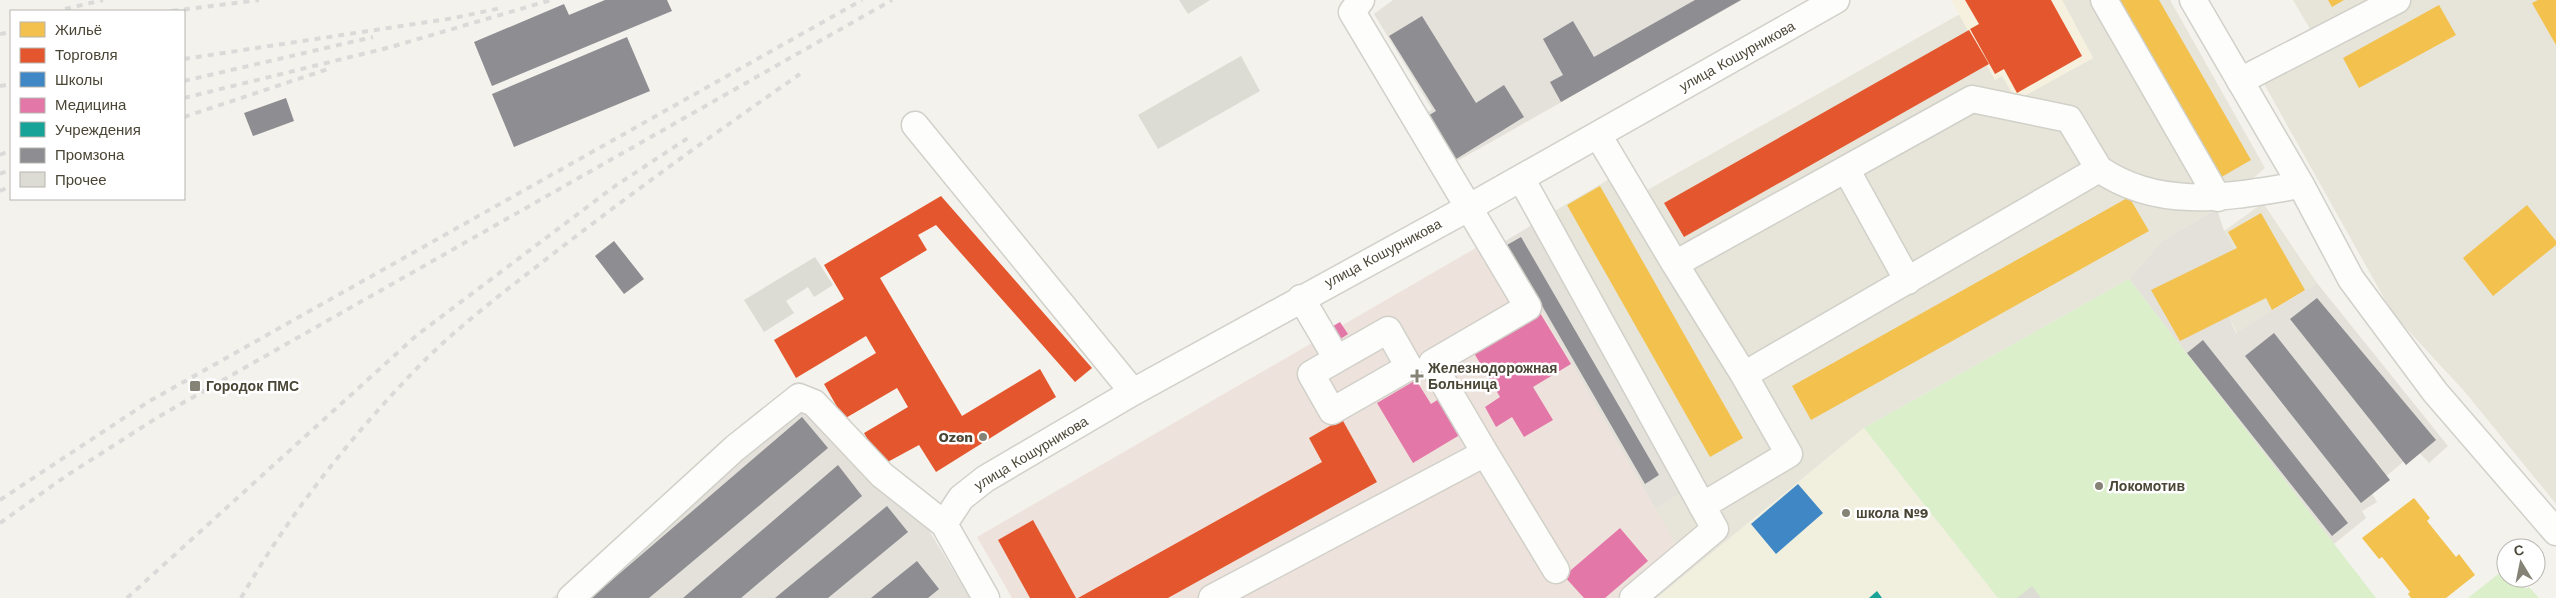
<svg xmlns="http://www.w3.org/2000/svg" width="2556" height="598" font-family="'Work Sans',sans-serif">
<rect width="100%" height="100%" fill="#f3f2ec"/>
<path fill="#e7e5d9" d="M 2062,0 L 2170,0 L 2265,168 L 2217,209 L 2162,241 L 2129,279 L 1864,428 L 1657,598 L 1617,598 L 1678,548 L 1655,509 L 1701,481 L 1553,212 L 1628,168 L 1642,193 L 1960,14 L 1995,80 L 2002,75 L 2016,100 L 2093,58 Z
M 2293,0 L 2556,0 L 2556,504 L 2465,392 L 2393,314 L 2258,73 L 2317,41 Z
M 2263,203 L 2317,283 L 2237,333 L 2228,315 L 2224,231 Z"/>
<path fill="#f6f1de" d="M 1951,0 L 2062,0 L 2093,58 L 2017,100 L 2002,76 L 1995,80 Z"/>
<path fill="#e3e1da" d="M 1393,0 L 1742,0 L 1452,164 L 1423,116 L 1432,109 L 1374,14 Z
M 2217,209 L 2224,231 L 2260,299 L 2228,315 L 2236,333 L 2317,283 L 2448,446 L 2429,463 L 2417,450 L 2370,490 L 2377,502 L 2362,511 L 2366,518 L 2334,544 L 2129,279 L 2162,241 Z
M 1553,212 L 1701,481 L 1655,509 L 1502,243 Z
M 803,407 L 922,519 L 970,598 L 552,598 Z"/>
<path fill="#f1efde" d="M 1864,428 L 1998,598 L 1657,598 Z"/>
<path fill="#eee3dc" d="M 1498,235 L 1678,548 L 1617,598 L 1012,598 L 977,537 Z"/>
<path fill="#daefca" d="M 2129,279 L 2376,598 L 1998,598 L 1864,428 Z
M 2506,568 L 2506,578 L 2516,578 L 2526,589 L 2529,587 L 2539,598 L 2468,598 Z"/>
<path fill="#f2c14e" d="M 2115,0 L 2159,0 L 2251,160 L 2218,179 Z
M 2328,0 L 2344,0 L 2332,7 Z
M 2538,0 L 2556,0 L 2556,45 L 2532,3 Z
M 2439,5 L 2456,35 L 2359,88 L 2343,58 Z
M 1600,186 L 1743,438 L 1710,457 L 1567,205 Z
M 2129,197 L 2149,231 L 1811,420 L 1792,386 Z
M 2527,205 L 2556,241 L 2556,245 L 2493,296 L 2463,258 Z
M 2261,213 L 2305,290 L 2272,310 L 2266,298 L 2180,341 L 2151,290 L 2237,248 L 2228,232 Z
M 2414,498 L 2430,518 L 2427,521 L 2456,557 L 2459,554 L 2475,575 L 2446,598 L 2411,598 L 2408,594 L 2410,592 L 2382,557 L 2379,559 L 2362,538 Z"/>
<path fill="#e4572e" d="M 1965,0 L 2051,0 L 2082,56 L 2017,93 L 2004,69 L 1995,74 L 1970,29 L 1979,24 Z
M 1969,30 L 1989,64 L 1684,237 L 1664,203 Z
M 941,196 L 1092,368 L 1075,382 L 936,225 L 918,235 L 927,250 L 880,278 L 962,416 L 1040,369 L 1056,397 L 936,472 L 919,445 L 882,465 L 864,433 L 908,407 L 897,388 L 844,419 L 824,384 L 876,353 L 866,336 L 796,378 L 774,340 L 844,299 L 824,265 Z
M 1342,419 L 1377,482 L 1168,598 L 1078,598 L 1322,462 L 1309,438 Z
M 1033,520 L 1076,598 L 1030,598 L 998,540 Z"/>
<path fill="#3f88c5" d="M 1798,484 L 1823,513 L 1776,554 L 1751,524 Z"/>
<path fill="#e377a8" d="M 1537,308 L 1571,364 L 1533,387 L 1553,420 L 1524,437 L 1512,417 L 1496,427 L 1485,407 L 1500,397 L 1471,348 Z
M 1340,322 L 1348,334 L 1336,342 L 1328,329 Z
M 1416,380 L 1431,404 L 1442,397 L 1463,433 L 1413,463 L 1377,403 Z
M 1620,528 L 1648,561 L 1605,598 L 1584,598 L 1564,576 Z"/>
<path fill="#17a398" d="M 1877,591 L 1882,598 L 1869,598 Z"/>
<path fill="#8d8d92" d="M 605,0 L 667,0 L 672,11 L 492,86 L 474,42 L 564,4 L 569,15 Z
M 1695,0 L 1741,0 L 1561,102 L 1550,82 L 1563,75 L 1543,39 L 1573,21 L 1594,57 Z
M 1422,16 L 1476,103 L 1504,85 L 1524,117 L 1453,161 L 1426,117 L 1436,111 L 1389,36 Z
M 627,37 L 650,91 L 514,147 L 492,94 Z
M 286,98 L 294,121 L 253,136 L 244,113 Z
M 1521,237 L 1659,475 L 1645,484 L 1507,245 Z
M 614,241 L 644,279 L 624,294 L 595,256 Z
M 2317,298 L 2436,440 L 2406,465 L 2290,319 Z
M 2274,333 L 2390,480 L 2361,503 L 2245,356 Z
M 2203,340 L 2348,523 L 2332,536 L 2187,353 Z
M 802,417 L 828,448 L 649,598 L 591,598 Z
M 838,465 L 862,496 L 741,598 L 683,598 Z
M 887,506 L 908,532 L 828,598 L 775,598 Z
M 917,561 L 939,589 L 928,598 L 871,598 Z"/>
<path fill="#dcdbd4" d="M 1179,0 L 1210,0 L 1188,14 Z
M 1241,56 L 1260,91 L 1158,149 L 1138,115 Z
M 815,257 L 833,285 L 814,297 L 808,287 L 786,301 L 794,313 L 764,332 L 744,300 Z
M 2032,586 L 2041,598 L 2017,598 Z"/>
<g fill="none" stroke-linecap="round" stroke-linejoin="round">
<g stroke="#d1d0c9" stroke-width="29">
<path id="minor" d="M 2104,0 L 2218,198
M 2193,0 L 2301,185 L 2351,279 L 2435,392 L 2556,532
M 2240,81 L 2397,0
M 915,125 L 1133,392
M 1598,135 L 1675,264 L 1846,169 L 1908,281
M 1846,169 L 1972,99 L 2069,119 L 2099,169
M 1521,178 L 1715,529 L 1633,598
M 1675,264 L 1744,375
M 1301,298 L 1337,359 L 1311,374 L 1332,411 L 1409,367 L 1388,330 L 1337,359
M 1485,453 L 1556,570
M 1702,506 L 1789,454 L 1744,375 L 2099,169 C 2162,212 2232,196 2301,185
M 944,524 L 961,498 L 985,479 L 1133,392 L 1468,208 L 1836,0
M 571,598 L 735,448 L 799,397 L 814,403 L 882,475 L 944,524 L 986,598
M 1212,598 L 1485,453 L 1432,363 L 1528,307 L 1352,12 L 1361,0"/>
</g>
<use href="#minor" stroke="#fdfdfc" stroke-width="26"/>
<path stroke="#dadad9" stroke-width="4" stroke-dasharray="6 6" stroke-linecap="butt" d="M 65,9 L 103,0
M 172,11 L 259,0
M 0,34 L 11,32
M 184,59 L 454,18 L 501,8
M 184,81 L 373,37
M 0,86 L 11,84
M 184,98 L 391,47 L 551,0
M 184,117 L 331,68
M 0,155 L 11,150
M 0,174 L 11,169
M 0,191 L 11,186
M 0,500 L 148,402 L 862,0
M 0,523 L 66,476 L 158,417 L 892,0
M 127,598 L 417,335 L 615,186 L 691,136
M 241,598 C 291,511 355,431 426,359 C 467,319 513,285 558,250 C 637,189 718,131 800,74"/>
</g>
<g fill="#858276" stroke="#fff" stroke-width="2">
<path d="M1414.5 368.5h5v5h5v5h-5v5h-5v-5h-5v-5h5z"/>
<rect x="189" y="380" width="12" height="12" rx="2.5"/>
<circle cx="983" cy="437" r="5"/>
<circle cx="2099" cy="486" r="5"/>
<circle cx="1846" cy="513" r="5"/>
</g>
<g text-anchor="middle" stroke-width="5" stroke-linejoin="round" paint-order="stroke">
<g font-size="14" fill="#4a4636" stroke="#fff">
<text transform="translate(1737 56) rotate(-29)" y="5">улица Кошурникова</text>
<text transform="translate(1383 253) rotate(-28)" y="5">улица Кошурникова</text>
<text transform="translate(1031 453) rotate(-31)" y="5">улица Кошурникова</text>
</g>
<g font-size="14" font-weight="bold" fill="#4a4636" stroke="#fff" text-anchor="start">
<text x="1428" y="373">Железнодорожная<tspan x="1428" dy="16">Больница</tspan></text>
<text x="206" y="391">Городок ПМС</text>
<text x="973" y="442" text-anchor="end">Ozon</text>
<text x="2109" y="491">Локомотив</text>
<text x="1856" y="518">школа №9</text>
</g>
</g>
<rect x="10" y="10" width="175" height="190" fill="#ffffff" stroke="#b7b5af"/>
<rect x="20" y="22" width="25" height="15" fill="#f2c14e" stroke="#b7b5af"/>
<text x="55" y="35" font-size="15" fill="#4a4636">Жильё</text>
<rect x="20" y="48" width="25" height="15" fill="#e4572e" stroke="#b7b5af"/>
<text x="55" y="60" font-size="15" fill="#4a4636">Торговля</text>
<rect x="20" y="72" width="25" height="15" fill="#3f88c5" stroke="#b7b5af"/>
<text x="55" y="85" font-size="15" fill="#4a4636">Школы</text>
<rect x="20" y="98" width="25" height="15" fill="#e377a8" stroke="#b7b5af"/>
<text x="55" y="110" font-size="15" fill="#4a4636">Медицина</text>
<rect x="20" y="122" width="25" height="15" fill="#17a398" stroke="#b7b5af"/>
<text x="55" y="135" font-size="15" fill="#4a4636">Учреждения</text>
<rect x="20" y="148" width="25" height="15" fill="#8d8d92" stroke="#b7b5af"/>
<text x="55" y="160" font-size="15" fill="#4a4636">Промзона</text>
<rect x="20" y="172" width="25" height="15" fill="#dcdbd4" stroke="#b7b5af"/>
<text x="55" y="185" font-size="15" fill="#4a4636">Прочее</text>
<g transform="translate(2521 563) rotate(350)"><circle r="24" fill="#ffffff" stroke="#b7b5af"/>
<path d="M0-4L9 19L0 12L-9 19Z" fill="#858276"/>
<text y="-8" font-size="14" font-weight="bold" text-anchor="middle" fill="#4a4636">С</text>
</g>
</svg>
